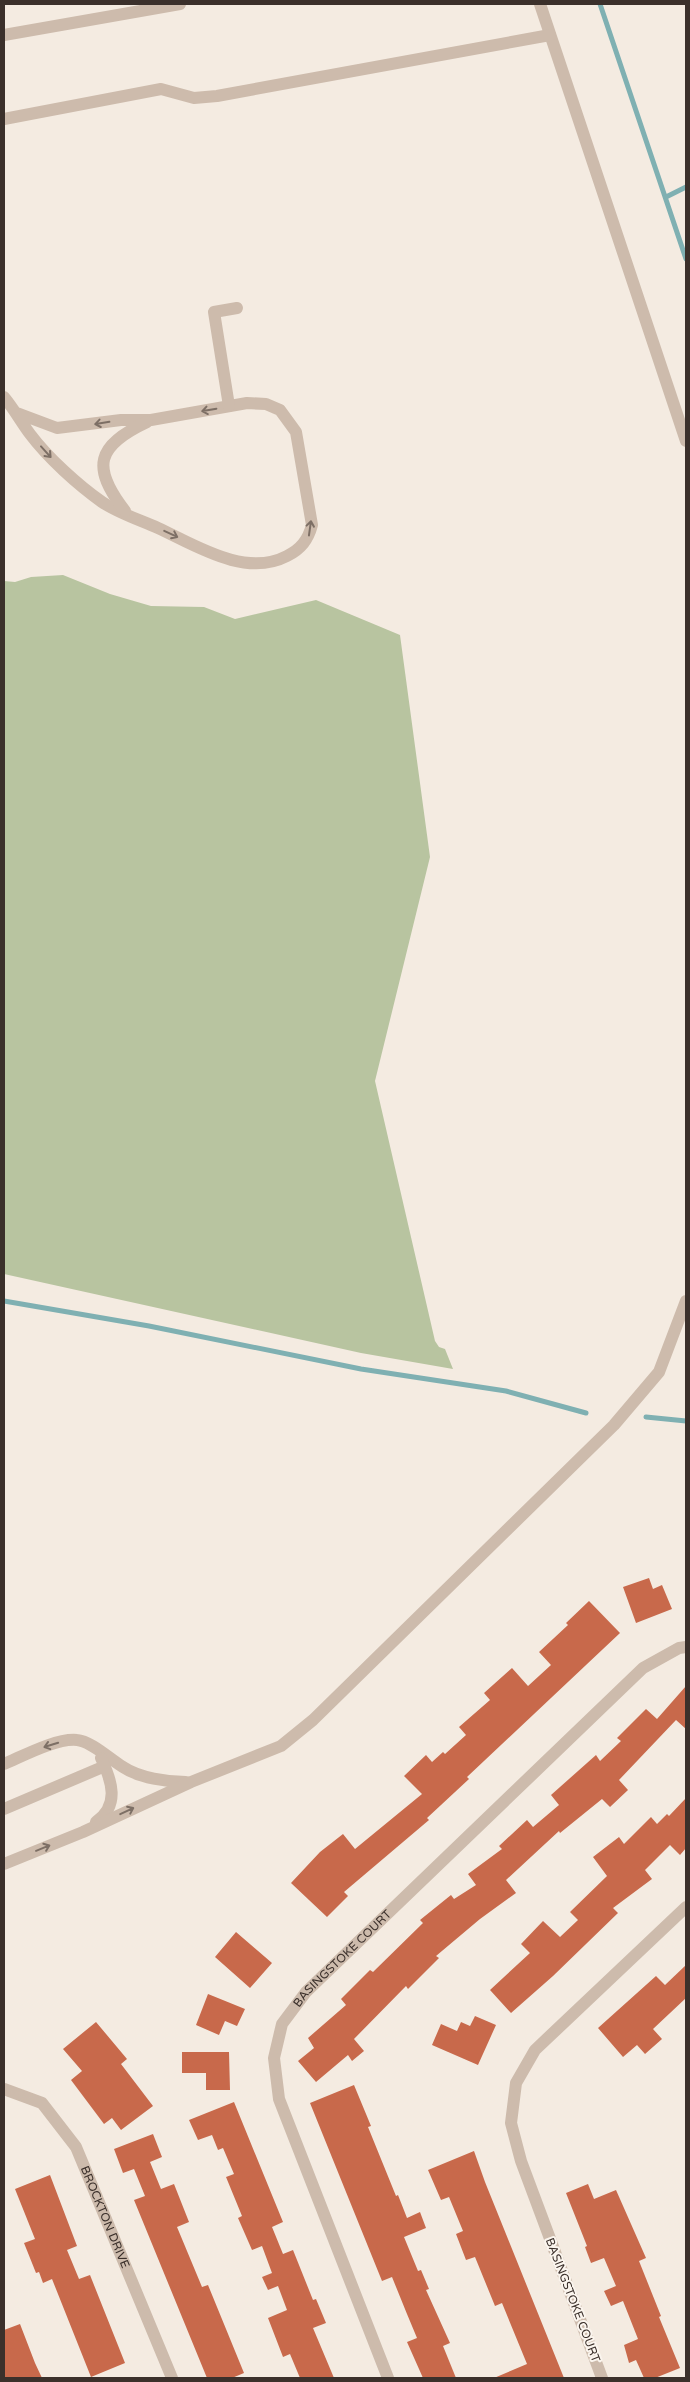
<svg xmlns="http://www.w3.org/2000/svg" width="690" height="2382" font-family="'Varela Round',sans-serif">
<rect width="100%" height="100%" fill="#f4ebe1"/>
<path fill="#b8c4a0" d="M 63,575 L 110,594 L 151,606 L 204,607 L 235,619 L 316,600 L 400,635 L 430,857 L 375,1081 L 435,1341 L 439,1347 L 445,1349 L 453,1369 L 361,1353 L 4,1274 L 4,581 L 15,582 L 31,577 Z"/>
<g fill="none" stroke-linecap="round" stroke-linejoin="round">
<path stroke="#7fb0b2" stroke-width="5" d="M 600,4 L 686,259
M 666,197 L 686,187
M 4,1301 L 149,1326 L 361,1369 L 506,1391 L 586,1413
M 646,1417 L 686,1421"/>
</g>
<path fill="#c8694b" d="M 649,1578 L 653,1589 L 662,1585 L 672,1609 L 636,1623 L 623,1587 Z
M 589,1601 L 620,1633 L 467,1777 L 469,1779 L 427,1818 L 429,1820 L 344,1892 L 348,1896 L 327,1917 L 291,1883 L 320,1852 L 343,1834 L 355,1849 L 422,1794 L 404,1776 L 426,1755 L 432,1762 L 443,1752 L 445,1754 L 466,1735 L 459,1727 L 490,1700 L 484,1693 L 512,1668 L 528,1686 L 551,1665 L 539,1652 L 568,1625 L 566,1623 Z
M 686,1686 L 686,1729 L 676,1720 L 619,1780 L 628,1790 L 610,1807 L 602,1799 L 560,1833 L 559,1831 L 506,1880 L 516,1893 L 480,1919 L 436,1956 L 439,1958 L 408,1989 L 406,1986 L 354,2039 L 364,2051 L 352,2061 L 348,2055 L 316,2082 L 298,2061 L 314,2048 L 308,2038 L 346,2005 L 341,1999 L 370,1970 L 373,1972 L 423,1923 L 420,1920 L 451,1895 L 454,1899 L 476,1885 L 468,1874 L 502,1849 L 499,1846 L 527,1820 L 533,1827 L 559,1805 L 551,1795 L 596,1755 L 600,1761 L 621,1741 L 617,1738 L 646,1709 L 657,1719 Z
M 686,1798 L 686,1848 L 680,1855 L 670,1845 L 645,1870 L 652,1879 L 613,1908 L 618,1913 L 553,1976 L 511,2013 L 490,1990 L 530,1953 L 521,1944 L 543,1921 L 560,1937 L 578,1920 L 570,1912 L 607,1876 L 593,1857 L 619,1837 L 624,1844 L 651,1817 L 657,1824 L 667,1814 L 669,1816 Z
M 236,1932 L 272,1963 L 250,1988 L 215,1957 Z
M 686,1965 L 686,1998 L 653,2029 L 662,2039 L 645,2054 L 637,2045 L 623,2057 L 598,2028 L 656,1976 L 665,1985 Z
M 208,1994 L 245,2009 L 237,2026 L 225,2021 L 219,2035 L 196,2025 Z
M 475,2016 L 496,2025 L 478,2065 L 432,2045 L 441,2024 L 457,2031 L 461,2022 L 470,2026 Z
M 96,2022 L 127,2059 L 121,2064 L 153,2106 L 121,2130 L 112,2118 L 104,2124 L 71,2080 L 82,2071 L 63,2049 Z
M 182,2052 L 229,2052 L 230,2090 L 206,2090 L 206,2073 L 182,2073 Z
M 354,2085 L 371,2126 L 368,2127 L 396,2196 L 398,2195 L 407,2218 L 420,2212 L 426,2228 L 404,2237 L 418,2271 L 421,2270 L 429,2289 L 426,2290 L 450,2343 L 443,2346 L 456,2378 L 423,2378 L 407,2342 L 417,2338 L 407,2314 L 392,2277 L 382,2281 L 310,2103 Z
M 234,2102 L 283,2222 L 272,2227 L 283,2254 L 293,2250 L 313,2300 L 316,2299 L 326,2323 L 313,2328 L 334,2378 L 300,2378 L 290,2354 L 283,2357 L 268,2318 L 287,2310 L 278,2286 L 268,2290 L 262,2277 L 272,2273 L 262,2246 L 252,2250 L 238,2218 L 242,2216 L 226,2177 L 234,2174 L 223,2148 L 218,2150 L 212,2135 L 198,2140 L 189,2120 Z
M 153,2134 L 162,2157 L 150,2162 L 161,2189 L 174,2184 L 189,2222 L 177,2227 L 202,2287 L 208,2285 L 244,2373 L 232,2378 L 207,2378 L 134,2200 L 145,2196 L 134,2169 L 123,2173 L 114,2149 Z
M 474,2151 L 485,2182 L 564,2378 L 494,2378 L 527,2364 L 502,2303 L 495,2306 L 475,2257 L 466,2260 L 456,2234 L 463,2231 L 449,2197 L 441,2200 L 428,2170 Z
M 50,2175 L 77,2246 L 67,2250 L 79,2279 L 90,2275 L 125,2363 L 91,2377 L 52,2279 L 43,2283 L 39,2272 L 36,2273 L 24,2243 L 35,2239 L 15,2189 Z
M 588,2184 L 594,2199 L 616,2190 L 646,2258 L 639,2261 L 661,2316 L 659,2317 L 680,2368 L 655,2378 L 644,2378 L 636,2360 L 629,2363 L 624,2345 L 638,2339 L 623,2301 L 611,2306 L 604,2291 L 616,2286 L 604,2258 L 591,2263 L 585,2247 L 587,2246 L 566,2193 Z
M 20,2324 L 35,2363 L 42,2378 L 4,2378 L 4,2330 Z"/>
<g fill="none" stroke-linecap="round" stroke-linejoin="round">
<g stroke="#cdbbac" stroke-width="12">
<path d="M 540,4 L 686,441"/>
<path d="M 4,35 L 180,4"/>
<path d="M 4,119 L 161,89 L 194,98 L 217,96 L 550,35"/>
<path d="M 4,397 C 14,409 21,422 30,434 C 48,458 78,485 102,502 C 118,513 140,520 158,528 C 195,545 245,578 287,556 C 301,549 308,540 312,525 L 296,432 L 280,410 L 266,404 L 247,403 L 151,420 L 121,420 L 57,428 L 17,413"/>
<path d="M 229,406 L 214,312 L 237,308"/>
<path d="M 125,511 C 91,467 96,446 147,422"/>
<path d="M 4,1764 C 23,1756 56,1738 77,1740 C 91,1741 111,1760 123,1767 C 139,1778 168,1782 186,1782"/>
<path d="M 4,1809 L 105,1766"/>
<path d="M 96,1822 C 120,1805 112,1781 101,1758"/>
<path d="M 4,1864 L 83,1832 L 191,1782 L 281,1746 L 313,1720 L 614,1425 L 659,1372 L 686,1301"/>
<path id="s1" d="M 4,2089 L 42,2103 L 76,2147 L 172,2378"/>
<path id="s2" d="M 388,2378 L 279,2099 L 274,2058 L 282,2024 L 306,1992 L 643,1668 L 679,1648 L 686,1647"/>
<path d="M 602,2378 L 521,2161 L 511,2123 L 516,2083 L 535,2050 L 686,1907"/>
</g>
</g>
<defs><path id="oneway-shaft" d="M-6 0H5M1.5-3L5.5 0L1.5 3" fill="none" stroke-width="1.6" stroke-linecap="round" stroke-linejoin="round" transform="scale(1.25)"/></defs>
<g stroke="#7d6f65">
<use href="#oneway-shaft" transform="translate(209 410) rotate(170)"/>
<use href="#oneway-shaft" transform="translate(102 423) rotate(171)"/>
<use href="#oneway-shaft" transform="translate(46 452) rotate(48)"/>
<use href="#oneway-shaft" transform="translate(310 528) rotate(-82)"/>
<use href="#oneway-shaft" transform="translate(171 534) rotate(25)"/>
<use href="#oneway-shaft" transform="translate(51 1745) rotate(163)"/>
<use href="#oneway-shaft" transform="translate(127 1811) rotate(-25)"/>
<use href="#oneway-shaft" transform="translate(43 1848) rotate(-22)"/>
</g>
<g text-anchor="middle" stroke-width="4" stroke-linejoin="round" paint-order="stroke">
<g font-size="12" fill="#3b302b" stroke="#fbf5ee">
<text dy="4" stroke="none"><textPath href="#s2" startOffset="465">BASINGSTOKE COURT</textPath></text>
<text dy="4" stroke="none"><textPath href="#s1" startOffset="172">BROCKTON DRIVE</textPath></text>
<text transform="translate(573 2300) rotate(69)" y="4">BASINGSTOKE COURT</text>
</g>
</g>
<rect width="690" height="2382" fill="none" stroke="#3b302b" stroke-width="10"/>
</svg>
